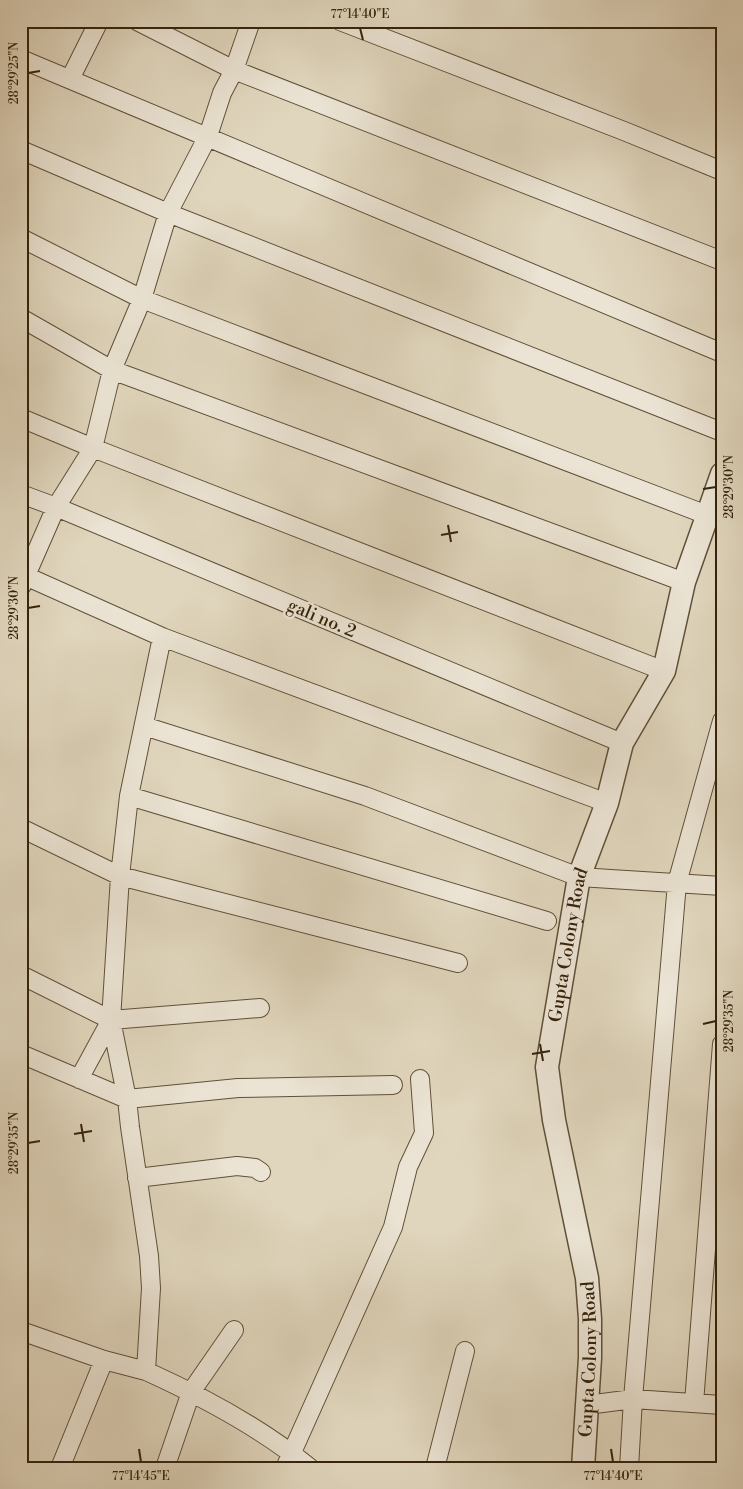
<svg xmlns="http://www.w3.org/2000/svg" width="743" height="1489" font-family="'Libre Bodoni',serif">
<rect width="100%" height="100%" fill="#e0d6bd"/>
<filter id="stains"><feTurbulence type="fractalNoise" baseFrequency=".004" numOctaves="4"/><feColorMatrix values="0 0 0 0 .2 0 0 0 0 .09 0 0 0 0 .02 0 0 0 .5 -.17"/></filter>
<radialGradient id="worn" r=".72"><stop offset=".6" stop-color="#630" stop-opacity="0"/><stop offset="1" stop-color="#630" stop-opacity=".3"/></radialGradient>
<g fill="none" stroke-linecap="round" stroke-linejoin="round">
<g stroke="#605038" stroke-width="20">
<path id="minor" d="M 137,21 L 234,70 L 722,261
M 340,21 L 624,131 L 722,171
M 21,59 L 722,353
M 70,79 L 99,21
M 21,150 L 168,213 L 722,432
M 21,238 L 142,299 L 168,213 L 208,136 L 222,93 L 234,70 L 251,21
M 21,318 L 112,370 L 684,582
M 21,418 L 93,448 L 664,671
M 21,494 L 56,507 L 622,743
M 21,574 L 162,637
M 21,587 L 56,507 L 93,448 L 112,370 L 142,299 L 707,515
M 144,726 L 365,796 L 579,877 L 722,886
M 129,796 L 547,921
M 21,828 L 120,876 L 458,963
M 21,975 L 111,1020
M 21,1054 L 127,1099 L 238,1088 L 393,1085
M 79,1079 L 111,1020 L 260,1008
M 137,1178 L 237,1166 L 255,1168 L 261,1172
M 21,1331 L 104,1360 L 146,1371
M 694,1403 L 722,1044
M 587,1405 L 633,1399 L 722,1405
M 60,1468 L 104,1360
M 165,1468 L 191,1392 L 234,1330
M 285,1468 L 393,1227 L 408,1167 L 424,1133 L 420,1079
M 310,1468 C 263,1429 201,1396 146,1371 L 151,1288 L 149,1256 L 130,1127 L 127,1099 L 111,1020 L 120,876 L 129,796 L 162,637 L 607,803
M 435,1468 L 465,1351
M 629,1468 L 633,1399 L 677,883 L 722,721"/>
</g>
<g stroke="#605038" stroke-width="25">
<g id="tertiary">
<path id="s1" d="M 583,1468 L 590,1358 L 590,1319 L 587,1278 L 554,1120 L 547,1067 L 579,877 L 607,803 L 622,743 L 664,671 L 684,582 L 722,474"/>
</g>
</g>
<use href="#minor" stroke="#ebe4d4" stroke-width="18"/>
<use href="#tertiary" stroke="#ebe4d4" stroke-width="22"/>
</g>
<path fill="none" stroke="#35230b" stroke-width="2" d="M 360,28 L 363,40M 28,73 L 40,71M 703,489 L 716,487M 448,525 L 451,542M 441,535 L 458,532M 28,608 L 40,606M 703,1024 L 716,1021M 540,1044 L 543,1061M 532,1054 L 550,1051M 81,1124 L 84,1142M 74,1134 L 92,1131M 28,1143 L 40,1141M 139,1449 L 141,1462M 611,1449 L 613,1462"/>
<g text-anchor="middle" stroke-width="5" stroke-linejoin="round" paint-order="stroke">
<g font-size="18" fill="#35230b" stroke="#ebe4d4">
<text transform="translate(322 618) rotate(23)" y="6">gali no. 2</text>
<text dy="6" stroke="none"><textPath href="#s1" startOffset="529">Gupta Colony Road</textPath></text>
<text dy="6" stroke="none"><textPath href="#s1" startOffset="109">Gupta Colony Road</textPath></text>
</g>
</g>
<rect width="743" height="1489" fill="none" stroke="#e0d6bd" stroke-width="55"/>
<rect x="28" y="28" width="688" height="1434" fill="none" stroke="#35230b" stroke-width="2"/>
<g font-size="12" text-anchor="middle" fill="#35230b">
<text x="360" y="18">77°14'40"E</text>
<text transform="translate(14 73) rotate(-90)" y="4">28°29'25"N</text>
<text transform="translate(729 487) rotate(-90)" y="4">28°29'30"N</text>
<text transform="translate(14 608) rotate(-90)" y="4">28°29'30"N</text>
<text transform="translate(729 1021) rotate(-90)" y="4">28°29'35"N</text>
<text transform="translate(14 1143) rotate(-90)" y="4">28°29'35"N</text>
<text x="141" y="1480">77°14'45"E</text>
<text x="613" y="1480">77°14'40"E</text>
</g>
<rect width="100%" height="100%" filter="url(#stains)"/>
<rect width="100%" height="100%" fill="url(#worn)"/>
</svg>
